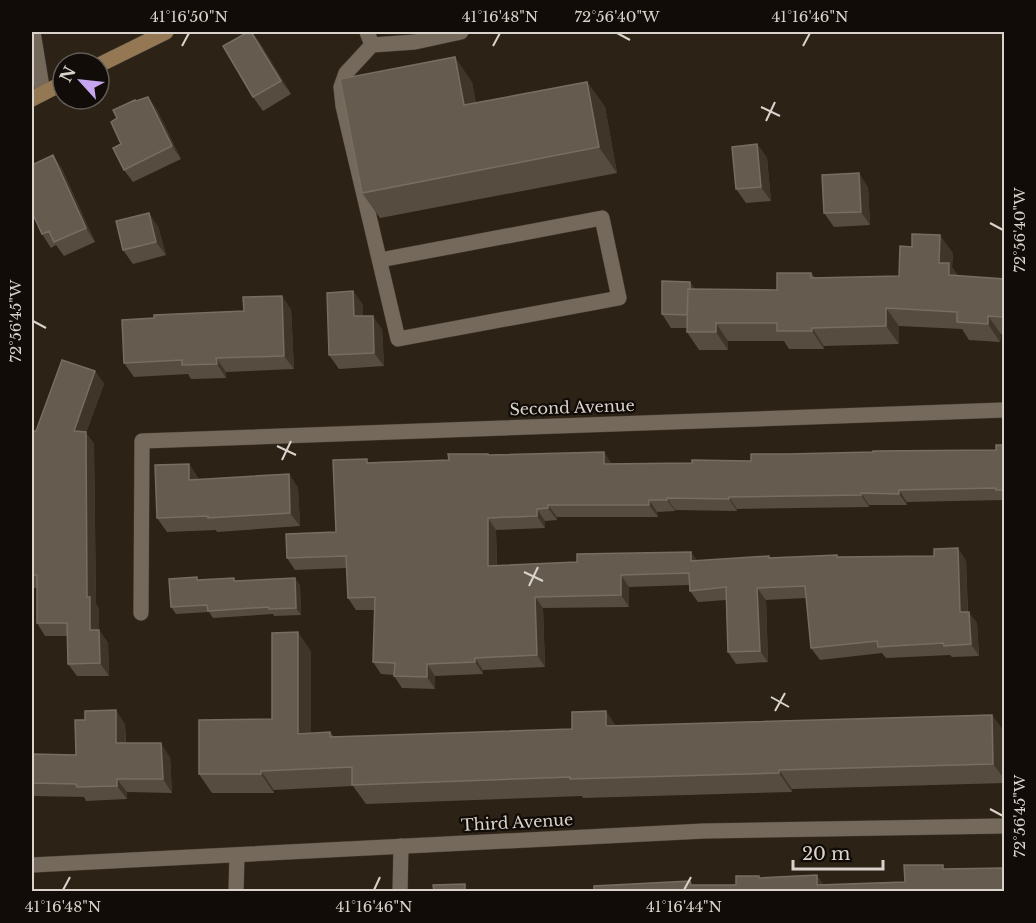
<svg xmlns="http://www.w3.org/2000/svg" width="1036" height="923" font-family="'Libre Baskerville',serif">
<rect width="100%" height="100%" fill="#2c2216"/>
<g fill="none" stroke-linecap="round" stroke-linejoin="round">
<g stroke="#443b33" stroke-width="16">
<path id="service" d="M 367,32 L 372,45 L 346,73 L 341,87 L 343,106 L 398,339 L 619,298 L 602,218 L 380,260
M 372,45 L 415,42 L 461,32
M 236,892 L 237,855
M 400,892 L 401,846"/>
</g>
<g stroke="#443b33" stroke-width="16">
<path id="minor" d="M 33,32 L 43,93
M 141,613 L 142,441 L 1004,410
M 32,865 L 704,831 L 1004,826"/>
</g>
<g stroke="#443b33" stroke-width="16">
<path id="secondary" d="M 99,65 L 166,32
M 32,99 L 63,83"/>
</g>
<use href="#service" stroke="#75695c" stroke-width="15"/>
<use href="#minor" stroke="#75695c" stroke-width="15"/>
<use href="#secondary" stroke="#947854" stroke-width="15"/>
</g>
<path fill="#574c40" d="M 252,32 L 260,43 L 291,94 L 263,111 L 253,97 Z
M 472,82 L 476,103 L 587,82 L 605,107 L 617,173 L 380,218 L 362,193 Z
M 148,97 L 157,110 L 181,159 L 133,182 L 124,170 L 121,144 L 117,118 L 136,101 Z
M 757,144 L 767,158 L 771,201 L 746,203 L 736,189 Z
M 53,155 L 62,169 L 95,242 L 64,256 L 56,245 L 51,248 L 42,234 Z
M 868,187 L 870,225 L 834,227 L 824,213 Z
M 158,226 L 166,255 L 133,264 L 123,250 Z
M 953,253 L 952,267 L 958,276 L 1005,279 L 1005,334 L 1001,334 L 1000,342 L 969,340 L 962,329 L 899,326 L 899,344 L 824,346 L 824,349 L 789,349 L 784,341 L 728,341 L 728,350 L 699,350 L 687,332 L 687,328 L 671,328 L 662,314 L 695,289 L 777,290 L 811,273 L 815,278 L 899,276 Z
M 353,291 L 363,305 L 363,316 L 382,329 L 384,366 L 339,369 L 329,355 Z
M 291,309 L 294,369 L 226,372 L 226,378 L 191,379 L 188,374 L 134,377 L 124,363 L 154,318 Z
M 95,371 L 104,384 L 86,433 L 94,444 L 96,604 L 99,609 L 99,630 L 108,643 L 109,676 L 77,676 L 68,664 L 68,636 L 45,636 L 37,623 L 37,588 L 32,588 L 32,536 L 33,536 L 36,431 Z
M 1005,445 L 1005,502 L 1003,500 L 907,502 L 907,505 L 869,505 L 869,507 L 737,509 L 737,511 L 675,510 L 675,511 L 657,512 L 658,517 L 557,517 L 557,520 L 545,521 L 545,528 L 496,530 L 497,566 L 577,562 L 691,552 L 697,561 L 771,558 L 838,557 L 966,560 L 968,612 L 977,623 L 979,656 L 952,657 L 950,655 L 886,658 L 882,653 L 820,660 L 811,648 L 806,598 L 766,600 L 768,662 L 736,664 L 728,652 L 726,600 L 698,602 L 690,591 L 689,585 L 629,587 L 629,607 L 543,608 L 545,667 L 483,670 L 483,674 L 435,676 L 435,689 L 402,688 L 394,676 L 394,675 L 381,674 L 373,662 L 375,610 L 356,610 L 348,598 L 346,568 L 295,570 L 287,558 L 336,532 L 369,462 L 449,460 L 488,454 L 489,455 L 612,464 L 692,463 L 751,461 L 789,454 L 996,450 Z
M 189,464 L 198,478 L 198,480 L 289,474 L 298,488 L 300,526 L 217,532 L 216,530 L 167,532 L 157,518 Z
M 199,580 L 236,581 L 300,585 L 301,615 L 274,616 L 273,614 L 213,618 L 209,612 L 176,614 L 171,607 Z
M 311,651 L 311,733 L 330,732 L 334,737 L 572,729 L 616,726 L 992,715 L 1005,733 L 1005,783 L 792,789 L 792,792 L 583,798 L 582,796 L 366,804 L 353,786 L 274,790 L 274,793 L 212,793 L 199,774 L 272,719 Z
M 125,724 L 126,743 L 170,757 L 172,793 L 127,792 L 127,799 L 86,801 L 84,797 L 32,796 L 32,754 L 76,755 Z"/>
<path fill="#403529" d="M 252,32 L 260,43 L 291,94 L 281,81 Z
M 455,57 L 472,82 L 481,130 L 464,105 Z
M 587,82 L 605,107 L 617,173 L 599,147 Z
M 148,97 L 157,110 L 181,159 L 172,146 Z
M 757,144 L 767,158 L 771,201 L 761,187 Z
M 53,155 L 62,169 L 95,242 L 86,228 Z
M 859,173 L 868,187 L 870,225 L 861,212 Z
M 149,213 L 158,226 L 166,255 L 156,242 Z
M 940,235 L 953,253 L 952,267 L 962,281 L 961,293 L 939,263 Z
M 690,282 L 700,295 L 690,315 Z
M 353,291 L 363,305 L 363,330 L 354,316 Z
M 282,296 L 291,309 L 294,369 L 284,356 Z
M 886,308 L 899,326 L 899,344 L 886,326 Z
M 373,316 L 382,329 L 384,366 L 374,353 Z
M 988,316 L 1001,334 L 1000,342 L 988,324 Z
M 716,323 L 728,341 L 728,350 L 716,332 Z
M 812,328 L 824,346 L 824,349 L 812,331 Z
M 216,358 L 226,372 L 226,378 L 217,364 Z
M 95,371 L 104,384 L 86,433 L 94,444 L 96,604 L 99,609 L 99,643 L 90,630 L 74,431 Z
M 604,452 L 612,464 L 604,464 Z
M 189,464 L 198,478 L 199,494 L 189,480 Z
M 289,474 L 298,488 L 300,526 L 290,513 Z
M 899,490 L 907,502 L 907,505 L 899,494 Z
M 861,493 L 869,505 L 869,507 L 861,495 Z
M 729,497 L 737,509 L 737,511 L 729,499 Z
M 667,498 L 675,510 L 675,511 L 667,500 Z
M 649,500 L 657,512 L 658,517 L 649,505 Z
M 548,505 L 557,517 L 557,520 L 548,508 Z
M 537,509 L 545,521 L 545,528 L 537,516 Z
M 488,518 L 496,530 L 497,578 L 488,566 Z
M 958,548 L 966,560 L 968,624 L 960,612 Z
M 691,552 L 699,563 L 691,561 Z
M 621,575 L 629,587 L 629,607 L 621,595 Z
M 295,578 L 300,585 L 301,615 L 296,608 Z
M 757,588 L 766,600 L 768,662 L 760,651 Z
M 535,597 L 543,608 L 545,667 L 537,655 Z
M 969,612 L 977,623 L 979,656 L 971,644 Z
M 99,630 L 108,643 L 109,676 L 100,663 Z
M 298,632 L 311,651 L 311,753 L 298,734 Z
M 475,658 L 483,670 L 483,674 L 475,662 Z
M 427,664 L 435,676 L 435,689 L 427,677 Z
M 116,710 L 125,724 L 126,757 L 116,743 Z
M 606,711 L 619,730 L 606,726 Z
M 992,715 L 1005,733 L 1005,780 L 993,764 Z
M 161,743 L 170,757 L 172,793 L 163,779 Z
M 779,770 L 792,789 L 792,792 L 779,773 Z
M 261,771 L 274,790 L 274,793 L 261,774 Z
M 117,779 L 127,792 L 127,799 L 117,786 Z
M 817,875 L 828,891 L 817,885 Z"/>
<path fill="#655b4f" stroke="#776e62" stroke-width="1.5" d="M 248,32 L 251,32 L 281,81 L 253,97 L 223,46 Z
M 455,57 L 464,105 L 587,82 L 599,147 L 362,193 L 340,79 Z
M 148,97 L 172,146 L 124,170 L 113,148 L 121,144 L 111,122 L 117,118 L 113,110 L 135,100 L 136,101 Z
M 757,144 L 761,187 L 736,189 L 732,147 Z
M 53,155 L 86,228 L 54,242 L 49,231 L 42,234 L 32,212 L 32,165 Z
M 859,173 L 861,212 L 824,213 L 822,175 Z
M 149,213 L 156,242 L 123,250 L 116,221 Z
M 912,234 L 940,235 L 939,263 L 949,263 L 949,275 L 1005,279 L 1005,317 L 988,316 L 988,324 L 957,322 L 957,312 L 886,308 L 886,326 L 812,328 L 812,331 L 777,331 L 777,323 L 716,323 L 716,332 L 687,332 L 688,289 L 777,290 L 777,273 L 811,273 L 811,278 L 899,276 L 900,246 L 912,247 Z
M 662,281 L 690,282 L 690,289 L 688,289 L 687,315 L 662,314 Z
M 353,291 L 354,316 L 373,316 L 374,353 L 329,355 L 327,293 Z
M 282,296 L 284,356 L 216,358 L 217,364 L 182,365 L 182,360 L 124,363 L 122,320 L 154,318 L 154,315 L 244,311 L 243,297 Z
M 62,360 L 95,371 L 74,431 L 86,432 L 87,597 L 90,597 L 90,630 L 99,630 L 100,663 L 68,664 L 67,623 L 37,623 L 37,575 L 32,575 L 32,536 L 33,536 L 32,431 L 36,431 Z
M 996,445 L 1005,445 L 1005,490 L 996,490 L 996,488 L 899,490 L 899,494 L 861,493 L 861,495 L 729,497 L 729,499 L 667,498 L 667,500 L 649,500 L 649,505 L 548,505 L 548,508 L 537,509 L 537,516 L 488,518 L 488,566 L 577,562 L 577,554 L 691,552 L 691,561 L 769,556 L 769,558 L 837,555 L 837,557 L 934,556 L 934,549 L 958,548 L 960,612 L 969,612 L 971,644 L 944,646 L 943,643 L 878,647 L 877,641 L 811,648 L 805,586 L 757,588 L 760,651 L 728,652 L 726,587 L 690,591 L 689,573 L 621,575 L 621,595 L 535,597 L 537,655 L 475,658 L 475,662 L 427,664 L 427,677 L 394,676 L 395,663 L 373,662 L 375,597 L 348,598 L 346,556 L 287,558 L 286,534 L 336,532 L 333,460 L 367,459 L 367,463 L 449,460 L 448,454 L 488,454 L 488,455 L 604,452 L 604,464 L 692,463 L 692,460 L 751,461 L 751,454 L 789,454 L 873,452 L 873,451 L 996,450 Z
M 189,464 L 189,480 L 289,474 L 290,513 L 208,518 L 208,516 L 157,518 L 155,465 Z
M 197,577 L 197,580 L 234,578 L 234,581 L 295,578 L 296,608 L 269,609 L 269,607 L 208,611 L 207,605 L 171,607 L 169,579 Z
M 298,632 L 298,734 L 330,732 L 330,737 L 572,729 L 572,712 L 606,711 L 606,726 L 992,715 L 993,764 L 779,770 L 779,773 L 570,779 L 570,777 L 352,785 L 352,767 L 261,771 L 261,774 L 199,774 L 199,720 L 272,719 L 272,633 Z
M 116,710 L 116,743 L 161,743 L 163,779 L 117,779 L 117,786 L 77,787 L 76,784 L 32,783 L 32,754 L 76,755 L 75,720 L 85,720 L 85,711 Z
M 904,865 L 943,865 L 943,869 L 1005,868 L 1005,891 L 594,891 L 594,886 L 690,881 L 691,885 L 736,885 L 736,876 L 759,876 L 759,878 L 817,875 L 817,885 L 905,882 Z
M 465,884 L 465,891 L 519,890 L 519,891 L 434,891 L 433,885 Z"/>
<path fill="none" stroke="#dad3cc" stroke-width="2" d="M 617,33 L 630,40M 182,46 L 189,33M 493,46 L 500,33M 803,46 L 810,33M 761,107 L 780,116M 766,121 L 775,102M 990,223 L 1003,230M 33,321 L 46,328M 277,446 L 296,455M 282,460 L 291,441M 524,572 L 543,581M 529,586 L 538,567M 771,697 L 789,707M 775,711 L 785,693M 990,809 L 1003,816M 63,890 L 70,877M 374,890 L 380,877M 684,890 L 691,877"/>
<g text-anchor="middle" stroke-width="4.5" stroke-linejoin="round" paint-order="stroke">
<g font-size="16" fill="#dad3cc" stroke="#110c07">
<text transform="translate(572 407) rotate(-2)" y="6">Second Avenue</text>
<text transform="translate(517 822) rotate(-3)" y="6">Third Avenue</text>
</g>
</g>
<rect width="1036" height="923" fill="none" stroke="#110c07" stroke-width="66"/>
<g transform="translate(81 81) rotate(297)"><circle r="28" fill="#110c07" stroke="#615c56" stroke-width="1.5"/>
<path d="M0-4.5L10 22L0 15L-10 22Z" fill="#c6a6f0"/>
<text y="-9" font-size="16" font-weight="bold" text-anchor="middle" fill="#dad3cc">N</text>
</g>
<path d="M793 860v9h90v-9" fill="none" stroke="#dad3cc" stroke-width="3"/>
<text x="802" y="860" font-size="18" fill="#dad3cc" stroke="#110c07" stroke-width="4.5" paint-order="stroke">20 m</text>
<rect x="33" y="33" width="970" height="857" fill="none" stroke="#dad3cc" stroke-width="2"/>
<g font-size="15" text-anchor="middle" fill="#dad3cc">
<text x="189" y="22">41°16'50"N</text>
<text x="500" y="22">41°16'48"N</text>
<text x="617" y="22">72°56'40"W</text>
<text x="810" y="22">41°16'46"N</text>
<text transform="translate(1020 230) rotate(-90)" y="5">72°56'40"W</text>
<text transform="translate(16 321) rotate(-90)" y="5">72°56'45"W</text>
<text transform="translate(1020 816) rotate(-90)" y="5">72°56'45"W</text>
<text x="63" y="912">41°16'48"N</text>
<text x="374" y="912">41°16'46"N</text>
<text x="684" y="912">41°16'44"N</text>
</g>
</svg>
